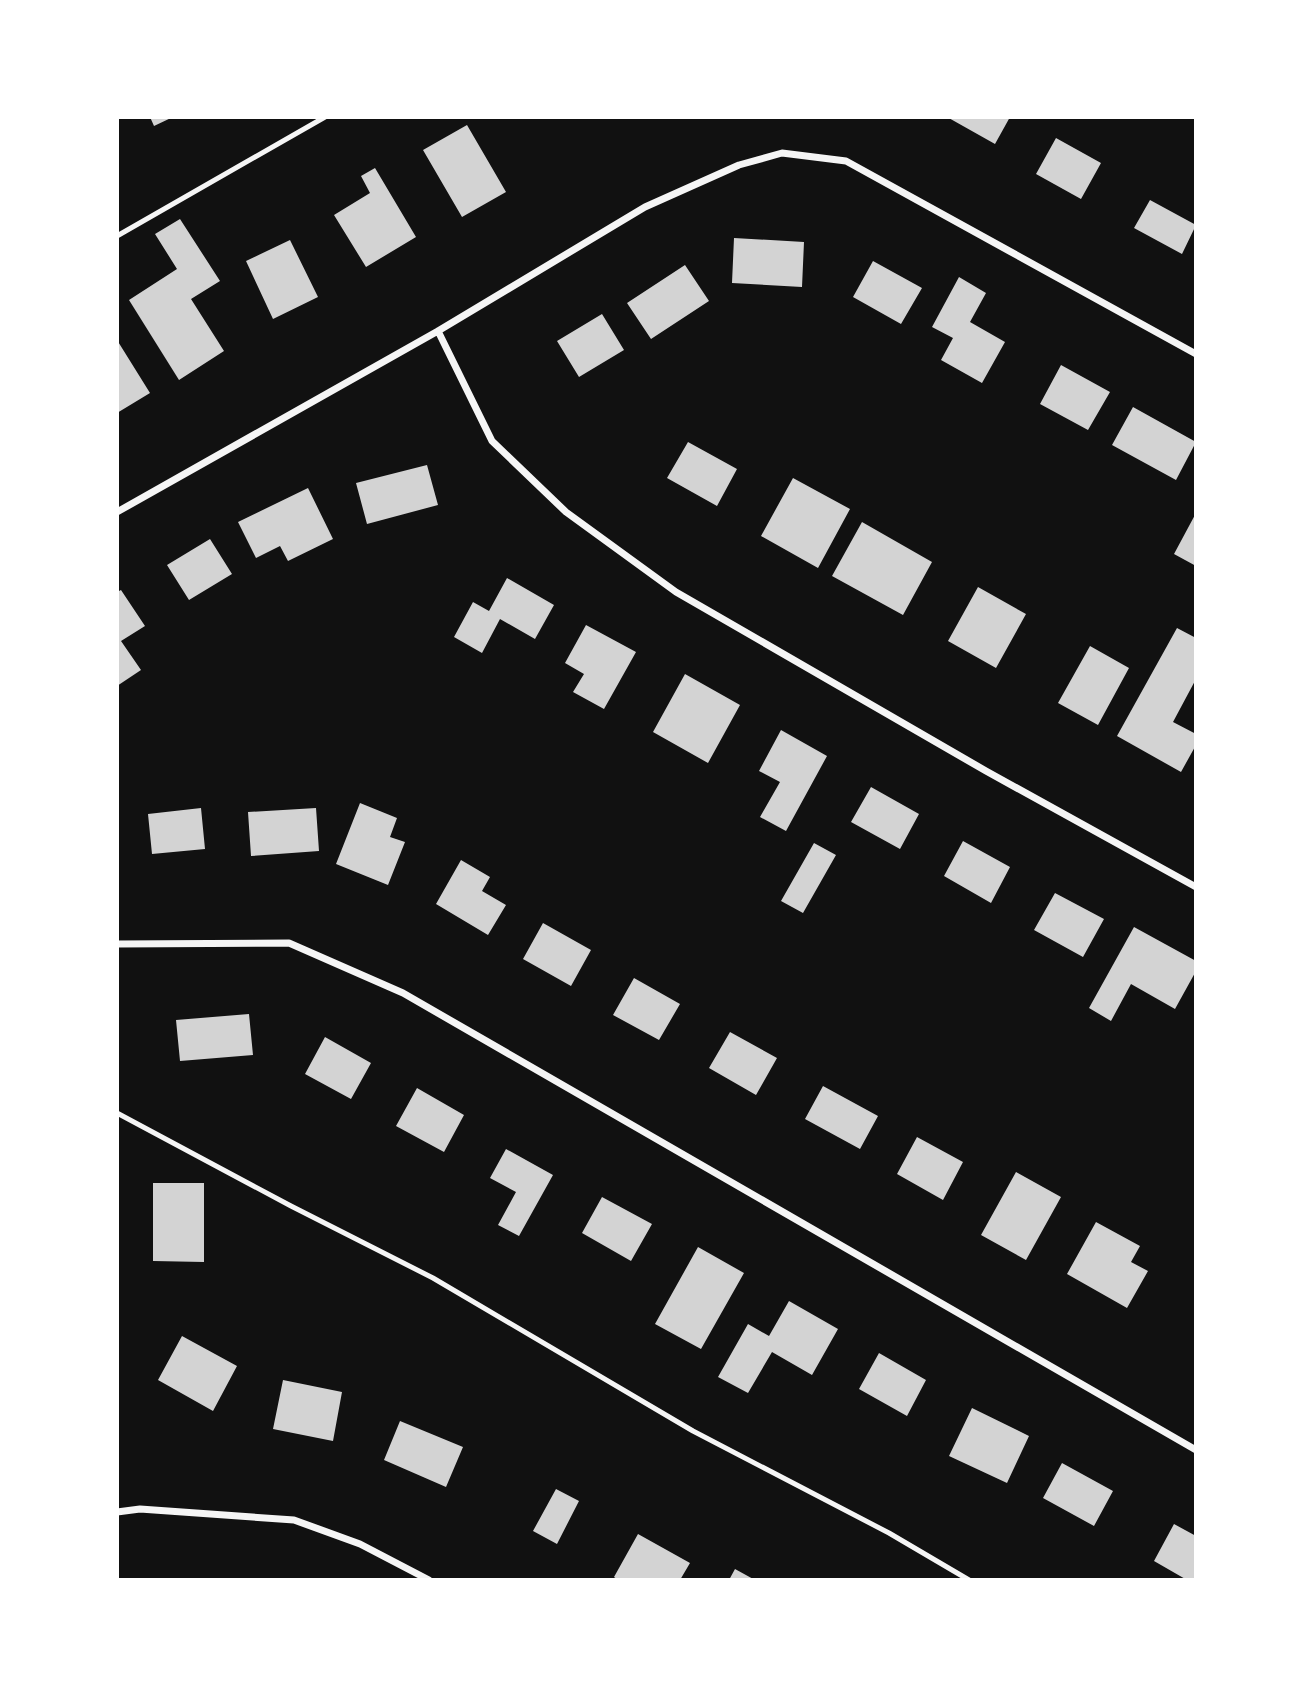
<svg xmlns="http://www.w3.org/2000/svg" width="1313" height="1697" font-family="'Archivo Narrow',sans-serif">
<rect width="100%" height="100%" fill="#111"/>
<path fill="#d3d3d3" d="M 150,117 L 173,117 L 154,126 Z
M 947,117 L 1010,117 L 995,144 Z
M 467,125 L 506,192 L 462,217 L 423,150 Z
M 1056,138 L 1101,163 L 1081,199 L 1036,174 Z
M 375,168 L 416,237 L 366,267 L 334,215 L 370,193 L 361,176 Z
M 1150,200 L 1196,225 L 1182,254 L 1134,228 Z
M 180,219 L 220,281 L 191,299 L 224,351 L 179,380 L 129,300 L 177,269 L 155,234 Z
M 734,238 L 804,242 L 802,287 L 732,283 Z
M 290,240 L 318,297 L 273,319 L 246,261 Z
M 873,261 L 922,288 L 901,324 L 853,297 Z
M 685,265 L 709,301 L 651,339 L 627,303 Z
M 959,277 L 986,293 L 970,322 L 1005,342 L 982,383 L 941,360 L 953,338 L 932,327 Z
M 602,314 L 624,350 L 579,377 L 557,341 Z
M 117,340 L 150,393 L 117,413 Z
M 1061,365 L 1110,392 L 1088,430 L 1040,404 Z
M 1133,407 L 1196,442 L 1176,480 L 1112,445 Z
M 688,442 L 737,469 L 717,506 L 667,478 Z
M 427,465 L 438,505 L 367,524 L 356,483 Z
M 793,478 L 850,509 L 818,568 L 761,536 Z
M 308,488 L 333,539 L 288,561 L 280,546 L 256,558 L 238,522 Z
M 1196,513 L 1196,566 L 1174,554 Z
M 862,522 L 932,562 L 903,615 L 832,576 Z
M 210,539 L 232,574 L 189,600 L 167,565 Z
M 507,578 L 554,605 L 535,639 L 500,619 L 482,653 L 454,637 L 473,602 L 489,611 Z
M 978,587 L 1026,614 L 996,668 L 948,641 Z
M 121,590 L 145,626 L 121,641 L 141,670 L 117,686 L 117,592 Z
M 586,625 L 636,652 L 604,709 L 573,692 L 584,674 L 565,663 Z
M 1177,628 L 1196,638 L 1196,679 L 1173,722 L 1196,734 L 1196,745 L 1181,772 L 1117,736 Z
M 1090,646 L 1129,668 L 1098,725 L 1058,703 Z
M 685,674 L 740,705 L 708,763 L 653,732 Z
M 781,730 L 827,756 L 786,831 L 760,817 L 780,782 L 759,771 Z
M 871,787 L 919,814 L 900,849 L 851,822 Z
M 360,803 L 397,818 L 390,837 L 405,842 L 388,885 L 336,864 Z
M 201,808 L 205,849 L 152,854 L 148,814 Z
M 316,808 L 319,851 L 251,856 L 248,812 Z
M 963,841 L 1010,867 L 991,903 L 944,876 Z
M 814,843 L 836,855 L 803,913 L 781,901 Z
M 461,860 L 490,877 L 482,891 L 506,905 L 488,935 L 436,904 Z
M 1055,893 L 1104,919 L 1083,957 L 1034,930 Z
M 543,923 L 591,950 L 571,986 L 523,959 Z
M 1134,927 L 1196,961 L 1196,971 L 1175,1009 L 1131,984 L 1111,1021 L 1089,1008 Z
M 634,978 L 680,1004 L 659,1040 L 613,1015 Z
M 249,1014 L 253,1055 L 180,1061 L 176,1020 Z
M 730,1032 L 777,1058 L 756,1095 L 709,1068 Z
M 325,1037 L 371,1063 L 351,1099 L 305,1074 Z
M 823,1086 L 878,1116 L 860,1149 L 805,1119 Z
M 417,1088 L 464,1115 L 444,1152 L 396,1126 Z
M 917,1137 L 963,1162 L 943,1200 L 897,1174 Z
M 506,1149 L 553,1175 L 519,1236 L 498,1225 L 516,1192 L 490,1178 Z
M 1016,1172 L 1061,1197 L 1026,1260 L 981,1235 Z
M 153,1183 L 204,1183 L 204,1262 L 153,1261 Z
M 602,1197 L 652,1224 L 631,1261 L 582,1233 Z
M 1096,1222 L 1140,1246 L 1131,1262 L 1148,1271 L 1127,1308 L 1067,1274 Z
M 698,1247 L 744,1273 L 701,1349 L 655,1324 Z
M 789,1301 L 838,1329 L 812,1375 L 772,1352 L 748,1393 L 718,1377 L 748,1324 L 769,1336 Z
M 182,1336 L 237,1366 L 213,1411 L 158,1380 Z
M 879,1353 L 926,1380 L 907,1416 L 859,1389 Z
M 283,1380 L 342,1392 L 333,1441 L 273,1429 Z
M 972,1408 L 1029,1436 L 1007,1483 L 949,1456 Z
M 400,1421 L 463,1447 L 446,1487 L 384,1460 Z
M 1062,1463 L 1113,1491 L 1094,1526 L 1043,1498 Z
M 556,1489 L 579,1501 L 557,1544 L 533,1531 Z
M 1174,1524 L 1196,1536 L 1196,1580 L 1187,1580 L 1154,1561 Z
M 638,1534 L 690,1563 L 680,1580 L 618,1580 L 614,1577 Z
M 735,1569 L 755,1580 L 729,1580 Z"/>
<g fill="none" stroke-linecap="round" stroke-linejoin="round">
<path stroke="#f5f5f5" stroke-width="5" d="M 117,236 L 325,117
M 117,1113 L 291,1206 L 433,1278 L 693,1431 L 889,1533 L 969,1580"/>
<path stroke="#f5f5f5" stroke-width="7" d="M 438,331 L 492,441 L 566,512 L 676,592 L 986,771 L 1196,887
M 117,512 L 438,331 L 645,207 L 739,165 L 782,153 L 846,161 L 1196,354
M 117,944 L 289,943 L 403,993 L 1196,1450
M 117,1512 L 140,1509 L 294,1520 L 360,1544 L 429,1580"/>
</g>
<rect width="1313" height="1697" fill="none" stroke="#ffffff" stroke-width="238"/>
</svg>
